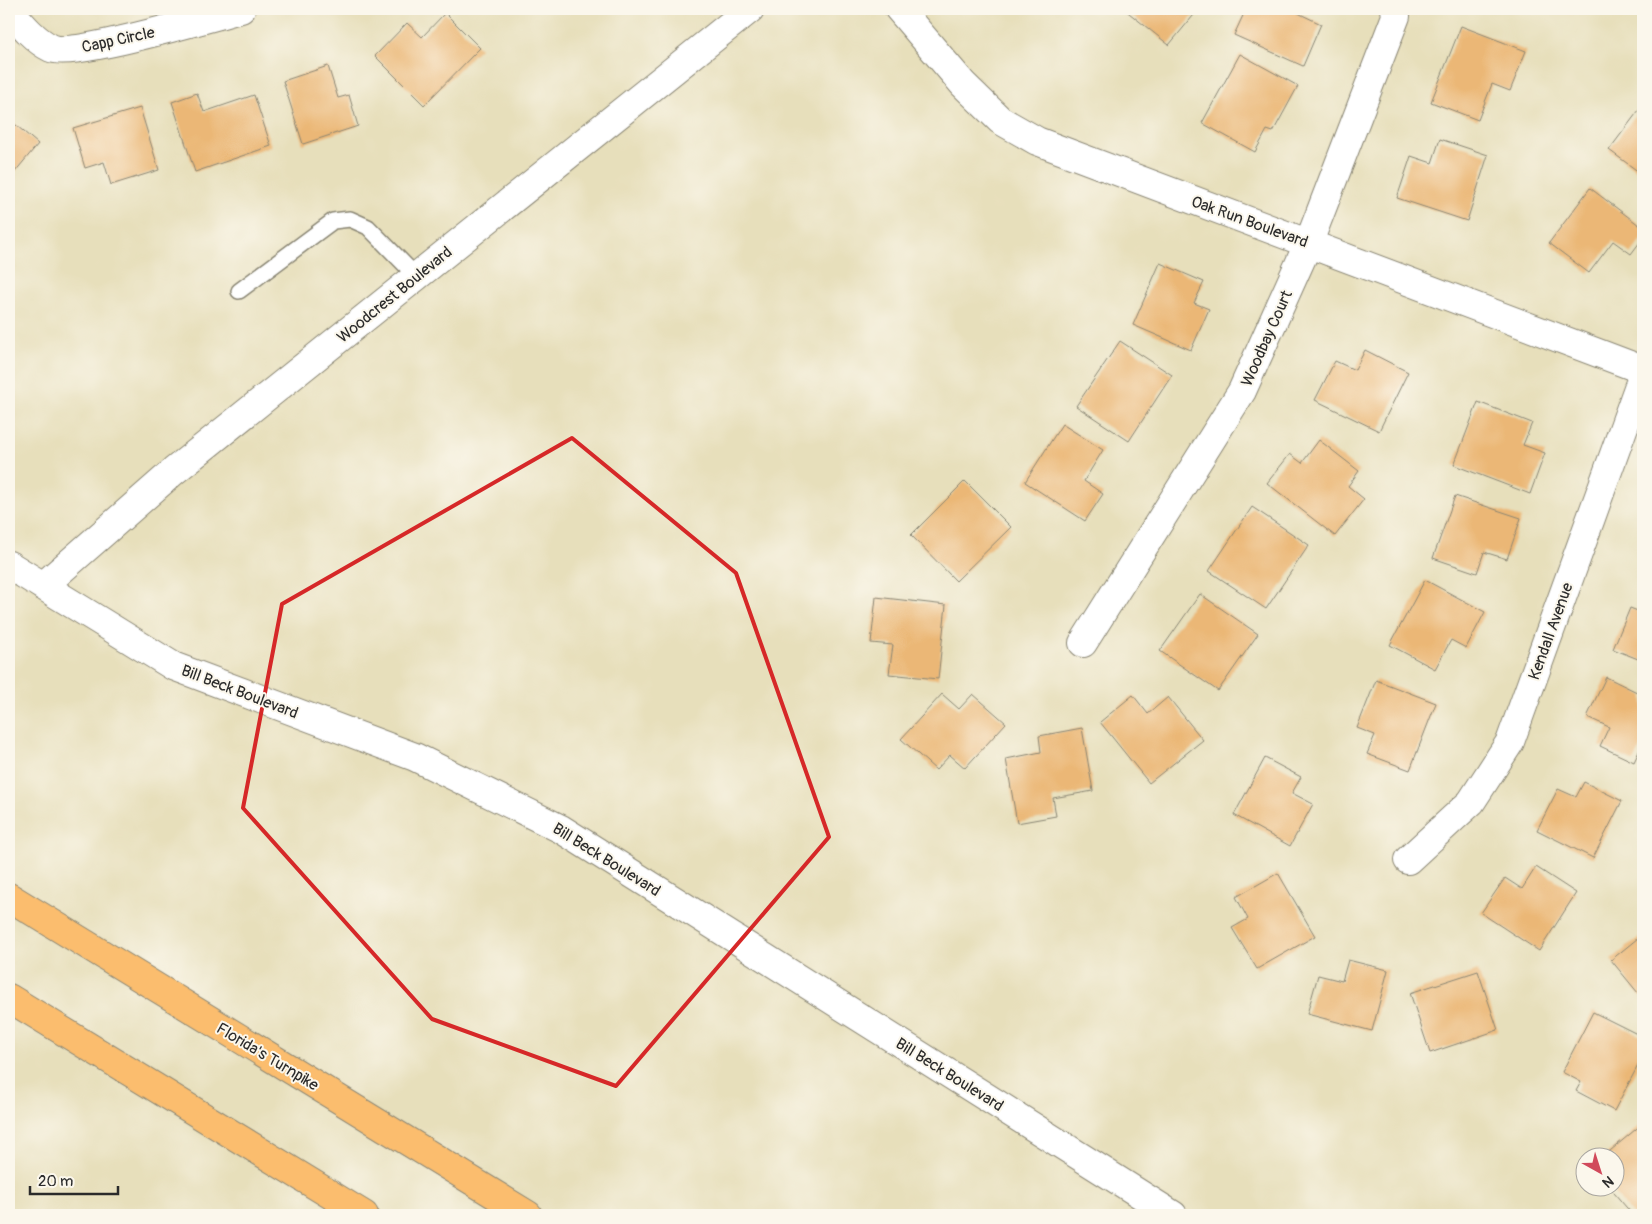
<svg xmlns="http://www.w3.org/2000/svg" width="1652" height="1224" font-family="Pangolin,sans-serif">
<rect width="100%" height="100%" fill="#fbf7ec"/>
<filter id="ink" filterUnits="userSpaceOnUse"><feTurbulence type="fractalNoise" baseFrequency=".02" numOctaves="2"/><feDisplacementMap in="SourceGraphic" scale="10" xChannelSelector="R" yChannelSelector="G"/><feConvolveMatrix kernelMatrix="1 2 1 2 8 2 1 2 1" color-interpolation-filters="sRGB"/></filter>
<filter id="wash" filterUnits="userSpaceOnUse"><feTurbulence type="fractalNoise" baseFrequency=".0096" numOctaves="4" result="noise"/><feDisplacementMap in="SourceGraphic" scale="20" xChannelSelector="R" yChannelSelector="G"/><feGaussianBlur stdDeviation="1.12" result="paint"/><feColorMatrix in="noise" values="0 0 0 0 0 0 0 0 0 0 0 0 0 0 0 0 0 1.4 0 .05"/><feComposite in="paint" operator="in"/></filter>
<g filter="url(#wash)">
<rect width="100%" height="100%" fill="#e7dfbb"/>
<g id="blocks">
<path fill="#ebb776" d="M 1124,9 L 1196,9 L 1198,10 L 1169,45 Z
M 1246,9 L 1300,9 L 1298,13 L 1321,24 L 1303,66 L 1234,35 Z
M 445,13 L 480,48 L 424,105 L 375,56 L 407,23 L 422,37 Z
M 1461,26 L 1526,51 L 1510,91 L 1492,84 L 1478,120 L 1431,102 Z
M 1240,54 L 1298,86 L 1273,132 L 1267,130 L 1255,152 L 1202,123 Z
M 328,66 L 338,98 L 349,95 L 358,126 L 303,144 L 283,81 Z
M 197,93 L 204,112 L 254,95 L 271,146 L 195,172 L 172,102 Z
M 140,108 L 159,170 L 111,185 L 104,162 L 85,168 L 73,128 Z
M 1639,110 L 1643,113 L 1643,175 L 1609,150 Z
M 9,119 L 38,144 L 9,179 Z
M 1440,139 L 1488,155 L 1467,221 L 1397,198 L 1411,156 L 1432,163 Z
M 1590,188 L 1643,228 L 1643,238 L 1631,254 L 1613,241 L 1589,273 L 1549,243 Z
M 1160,263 L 1204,282 L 1194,303 L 1209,309 L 1191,350 L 1133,325 Z
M 1120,341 L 1172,375 L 1129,441 L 1076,406 Z
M 1365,350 L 1408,372 L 1379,431 L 1315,400 L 1335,361 L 1355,370 Z
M 1478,402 L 1532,423 L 1523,445 L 1545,453 L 1530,494 L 1454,465 Z
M 1062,424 L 1103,450 L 1084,481 L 1103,494 L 1085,521 L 1025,482 Z
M 1319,440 L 1359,471 L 1348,486 L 1364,499 L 1335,536 L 1267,483 L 1290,454 L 1302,463 Z
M 965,481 L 1011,527 L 956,581 L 911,535 Z
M 1455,496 L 1521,518 L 1507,559 L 1484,552 L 1477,573 L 1433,558 Z
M 1252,507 L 1309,545 L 1266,609 L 1209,571 Z
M 1425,580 L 1485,612 L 1466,648 L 1451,640 L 1435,669 L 1390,645 Z
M 1200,594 L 1258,634 L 1218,691 L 1160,651 Z
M 876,597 L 946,605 L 938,679 L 889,674 L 893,645 L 871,643 Z
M 1630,608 L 1643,613 L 1643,661 L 1613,649 Z
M 1606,677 L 1643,695 L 1643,743 L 1634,762 L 1600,746 L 1609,727 L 1587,717 Z
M 1376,680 L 1436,703 L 1410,770 L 1367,754 L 1375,735 L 1357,728 Z
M 942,694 L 959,709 L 973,694 L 1006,723 L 965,768 L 950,755 L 936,770 L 901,739 Z
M 1133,695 L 1148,714 L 1168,697 L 1203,740 L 1149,783 L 1100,722 Z
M 1082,728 L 1093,791 L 1053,798 L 1056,816 L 1017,823 L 1006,759 L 1041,752 L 1039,736 Z
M 1265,758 L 1301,777 L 1292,793 L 1313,804 L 1290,846 L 1234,815 Z
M 1584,782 L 1622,801 L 1593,858 L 1537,830 L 1558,789 L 1576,797 Z
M 1536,867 L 1576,893 L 1539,951 L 1481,913 L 1505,878 L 1522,889 Z
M 1278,873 L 1315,936 L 1257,969 L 1232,928 L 1248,919 L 1236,897 Z
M 1643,934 L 1643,999 L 1611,960 Z
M 1348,960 L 1388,970 L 1372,1031 L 1307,1014 L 1318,975 L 1342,981 Z
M 1478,971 L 1498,1030 L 1430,1053 L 1410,993 Z
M 1593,1012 L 1643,1037 L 1643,1056 L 1614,1111 L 1576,1091 L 1581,1082 L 1562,1072 Z
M 1642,1124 L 1643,1215 L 1633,1215 L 1608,1186 L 1614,1186 L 1614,1156 L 1604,1156 Z"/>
</g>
</g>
<g filter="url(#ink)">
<use href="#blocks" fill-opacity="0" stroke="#898573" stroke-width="1"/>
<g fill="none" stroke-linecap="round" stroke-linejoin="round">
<g stroke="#898573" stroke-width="18">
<path id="service" d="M 239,291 L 333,221 L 350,219 L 368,227 L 416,276"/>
</g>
<g stroke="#898573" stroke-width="30">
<path id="minor" d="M 9,9 C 20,22 34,40 51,48 C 73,58 210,17 241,9
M 899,9 L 963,84 L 1000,120 L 1037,141 L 1643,370
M 1083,643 L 1242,391 L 1309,242 L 1396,16 L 1395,9
M 1408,860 L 1471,802 L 1510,742 L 1643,374"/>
</g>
<g stroke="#898573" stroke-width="30">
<path id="tertiary" d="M 9,565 L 173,666 L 415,757 L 561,829 L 1173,1215
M 43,586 L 174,471 L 750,9"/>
</g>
<g stroke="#898573" stroke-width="30">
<path id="motorway" d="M 9,897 L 528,1215
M 9,998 L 364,1215"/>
</g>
<use href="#service" stroke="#fff" stroke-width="15"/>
<use href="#minor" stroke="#fff" stroke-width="28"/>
<use href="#tertiary" stroke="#fff" stroke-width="28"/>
<use href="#motorway" stroke="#fbbd6e" stroke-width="28"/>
</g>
</g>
<path fill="none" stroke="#d62828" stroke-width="4" stroke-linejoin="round" d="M 572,438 L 736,573 L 829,837 L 616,1086 L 432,1019 L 243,808 L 282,604 Z"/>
<g text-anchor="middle" stroke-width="4" stroke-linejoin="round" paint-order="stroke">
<g font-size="16" fill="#2b2b2b" stroke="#fbf7ec">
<text transform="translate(118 39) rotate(-12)" y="6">Capp Circle</text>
<text transform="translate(1250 221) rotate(20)" y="6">Oak Run Boulevard</text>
<text transform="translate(394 294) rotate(-39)" y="6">Woodcrest Boulevard</text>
<text transform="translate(1266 338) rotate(-66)" y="6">Woodbay Court</text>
<text transform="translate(1550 631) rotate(-70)" y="6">Kendall Avenue</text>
<text transform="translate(240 691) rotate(21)" y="6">Bill Beck Boulevard</text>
<text transform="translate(607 859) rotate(32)" y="6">Bill Beck Boulevard</text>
<text transform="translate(268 1056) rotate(31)" y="6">Florida's Turnpike</text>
<text transform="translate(950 1074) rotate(32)" y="6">Bill Beck Boulevard</text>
</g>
</g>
<rect width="1652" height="1224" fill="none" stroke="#fbf7ec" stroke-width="30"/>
<g transform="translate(1600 1172) rotate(141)"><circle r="24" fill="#fbf7ec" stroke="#a8a59f"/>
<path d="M0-4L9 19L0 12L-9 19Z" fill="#d1495b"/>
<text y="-8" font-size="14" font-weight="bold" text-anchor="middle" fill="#2b2b2b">N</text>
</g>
<path d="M30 1186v8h88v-8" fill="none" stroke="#2b2b2b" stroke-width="2.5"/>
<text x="38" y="1186" font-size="15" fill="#2b2b2b" stroke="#fbf7ec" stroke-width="4" paint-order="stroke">20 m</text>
</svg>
